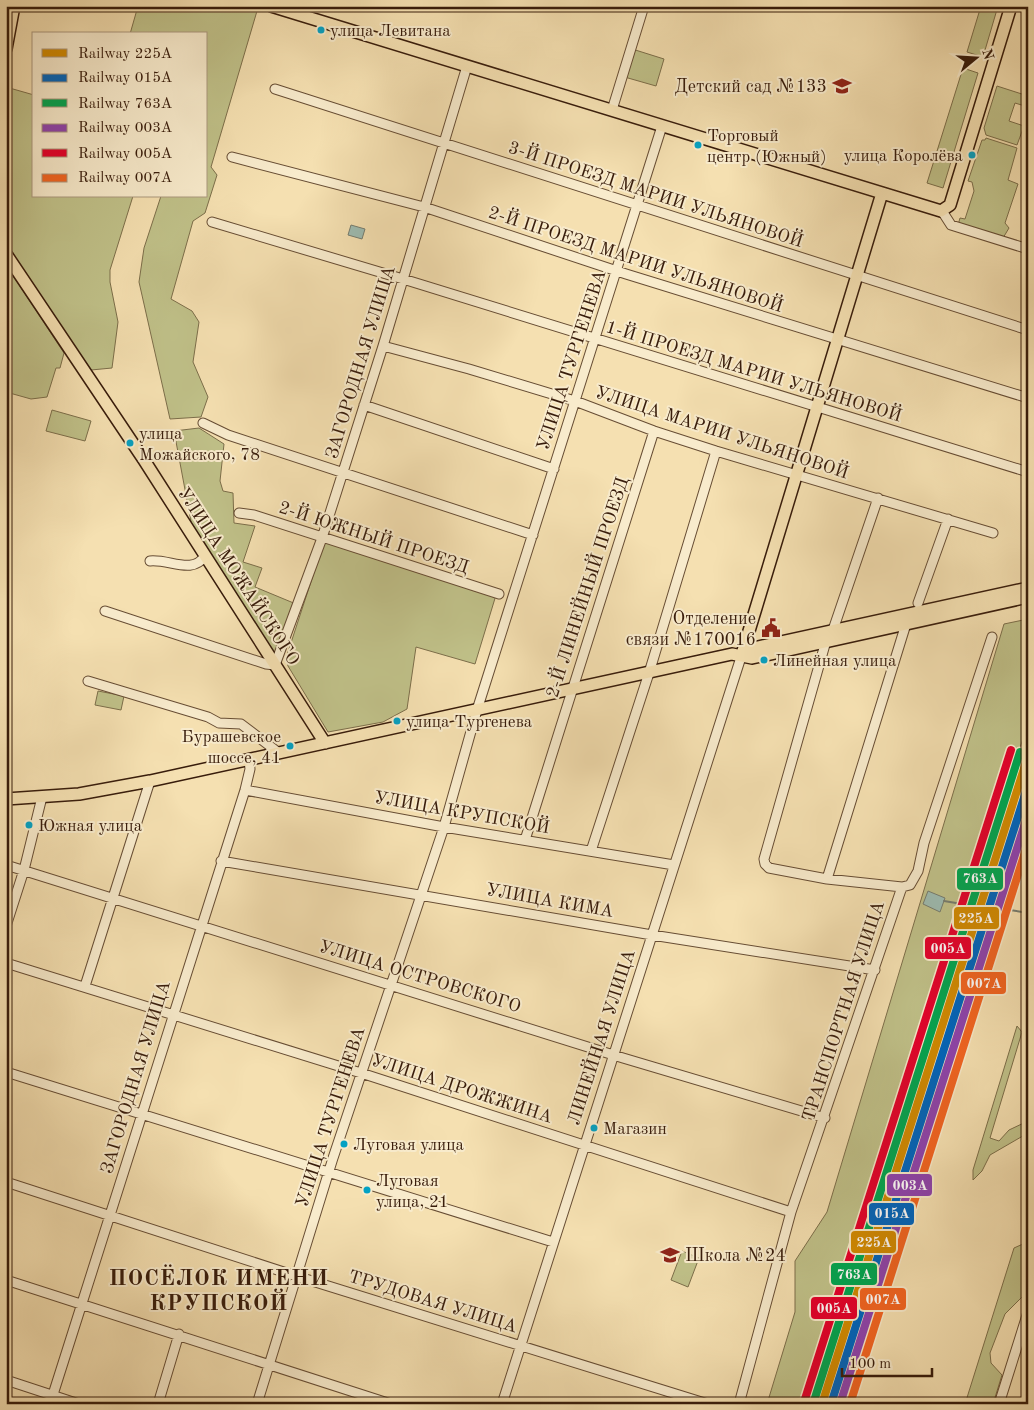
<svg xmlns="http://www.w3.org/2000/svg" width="1034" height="1410" font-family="'Old Standard TT',serif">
<rect width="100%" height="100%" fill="#f5e0b1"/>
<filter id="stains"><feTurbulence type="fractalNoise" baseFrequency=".004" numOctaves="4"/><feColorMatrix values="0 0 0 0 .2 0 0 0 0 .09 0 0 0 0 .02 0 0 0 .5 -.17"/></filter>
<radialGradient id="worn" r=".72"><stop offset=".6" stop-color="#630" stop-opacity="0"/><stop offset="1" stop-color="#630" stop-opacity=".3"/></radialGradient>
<path fill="#c0c189" stroke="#7c6e4a" d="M 138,6 L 236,6 L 257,11 L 211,167 L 217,175 L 205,213 L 193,221 L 171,299 L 192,311 L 199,322 L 193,362 L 208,397 L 201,417 L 170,419 L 139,282 L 144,248 L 161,196 L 206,196 L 206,34 L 130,34 Z
M 981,6 L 998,6 L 983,57 L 967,52 Z
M 629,48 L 664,59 L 656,86 L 621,76 Z
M 963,68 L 978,73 L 943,188 L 927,183 Z
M 997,86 L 1028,96 L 1028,107 L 1015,103 L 1009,121 L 1024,126 L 1017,145 L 986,135 L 984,128 Z
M 6,87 L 34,95 L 34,196 L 133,196 L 110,270 L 110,282 L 118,322 L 112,368 L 91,370 L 6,245 Z
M 986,138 L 1017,148 L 1008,180 L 1018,184 L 1005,223 L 1009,228 L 1003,238 L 958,225 L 960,218 L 965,219 L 974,191 L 972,182 L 968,181 L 982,140 L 985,140 Z
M 6,265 L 64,353 L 60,368 L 56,368 L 47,397 L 31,399 L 6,392 Z
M 52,410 L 91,421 L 85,441 L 46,431 Z
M 199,428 L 224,444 L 220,481 L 223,491 L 233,493 L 234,523 L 255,526 L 243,562 L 262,568 L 255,587 L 296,604 L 275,656 L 192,527 L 174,431 Z
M 324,542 L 496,595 L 475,664 L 416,647 L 407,709 L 383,722 L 328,732 L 288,666 L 286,658 Z
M 1028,619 L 1028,722 L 818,1404 L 767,1404 L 795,1312 L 795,1261 L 827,1212 L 1004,624 Z
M 98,691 L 124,696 L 121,710 L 95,705 Z
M 1017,1026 L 1022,1032 L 990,1138 L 999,1141 L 1009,1130 L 1028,1121 L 1028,1133 L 990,1155 L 982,1171 L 973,1180 L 973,1170 Z
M 1023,1244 L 1028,1246 L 1028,1286 L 1023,1296 L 1005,1314 L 990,1353 L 991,1363 L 1002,1375 L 993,1404 L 965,1404 L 1014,1248 Z
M 682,1251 L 699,1258 L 688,1287 L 671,1280 Z"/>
<path fill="#9dbcb2" stroke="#757c6f" d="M 351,225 L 365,229 L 362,239 L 348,235 Z
M 928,891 L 945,898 L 940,912 L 923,904 Z"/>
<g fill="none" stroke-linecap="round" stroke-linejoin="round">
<path stroke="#757c6f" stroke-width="2" d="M 944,901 L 974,906
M 1010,910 L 1010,898 L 1024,848
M 989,911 L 1004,915 L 1010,910 L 1028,913"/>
<g stroke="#674d34" stroke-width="11">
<path id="minor" d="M 275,89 L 1028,330
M 612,110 L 644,6
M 232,157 L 424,207 L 626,274 L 1028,398
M 942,211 L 951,225 L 1028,249
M 212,222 L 403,279 L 1028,472
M 383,346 L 469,369 L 575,401 L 654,431 L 716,451 L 993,533
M 364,405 L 554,469
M 203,423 L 228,435 L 533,535
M 239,513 L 254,515 L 499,594
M 150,561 C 170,559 192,575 205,556
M 918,603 L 948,519
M 105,611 L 266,664 L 275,665 L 322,538 L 383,346 L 467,66
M 835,630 L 834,627 L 878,498
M 826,641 L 764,859 L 765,864 L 769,868 L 827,879 L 902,887
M 88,681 L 208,717 L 219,723 L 241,724 L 279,753
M 245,790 L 444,827 L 674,865
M 525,840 L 654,431
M 591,851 L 649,673 L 716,451
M 221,861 L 652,935 L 875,970
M 6,865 L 623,1058 L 825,1118
M 827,879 L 906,624
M 6,926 L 24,870 L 42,797
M 6,963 L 361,1073 L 791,1212
M 85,986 L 150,781
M 6,1072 L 553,1242
M 6,1182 L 296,1276 L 708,1404
M 6,1280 L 391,1404
M 6,1380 L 79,1404
M 50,1404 L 245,790 L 250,769 L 249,760
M 158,1404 L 179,1334
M 257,1404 L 333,1158 L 444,827 L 477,710 L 662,126
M 502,1404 L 742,654
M 739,1404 L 791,1212 L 902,887 L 910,885 L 918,871 L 924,843 L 992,637
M 999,1404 L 1028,1312"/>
</g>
<g stroke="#381c0b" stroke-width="14">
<path id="major" d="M 271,6 L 941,211 L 950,205 L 1011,6
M 6,49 L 14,6
M 6,254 L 144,460 L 325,743
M 742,654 L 882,193
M 742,654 L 749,649 L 1028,588
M 6,799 L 79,794 L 150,781 L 732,654 L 752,658 L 1028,597"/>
</g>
<use href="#minor" stroke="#f8ebcc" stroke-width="9"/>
<use href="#major" stroke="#f5e0b1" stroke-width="11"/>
<g stroke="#f8ebcc" stroke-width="11">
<path id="rail-1" d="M 822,1404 L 1028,756"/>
</g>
<g stroke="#f8ebcc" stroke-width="11">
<path id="rail-2" d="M 831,1404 L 1028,785"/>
</g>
<g stroke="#f8ebcc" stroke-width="11">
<path id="rail-3" d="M 814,1401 L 1020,752"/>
</g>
<g stroke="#f8ebcc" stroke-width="11">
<path id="rail-4" d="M 840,1404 L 1028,814"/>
</g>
<g stroke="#f8ebcc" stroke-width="11">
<path id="rail-5" d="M 805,1399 L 1011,750"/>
</g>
<g stroke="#f8ebcc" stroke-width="11">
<path id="rail-6" d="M 850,1404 L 1028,843"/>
</g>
<use href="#rail-1" stroke="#d18a02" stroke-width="8"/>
<use href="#rail-2" stroke="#0065bd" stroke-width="8"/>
<use href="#rail-3" stroke="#00a651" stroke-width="8"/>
<use href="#rail-4" stroke="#8e44ad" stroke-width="8"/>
<use href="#rail-5" stroke="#e4002b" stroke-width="8"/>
<use href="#rail-6" stroke="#f26522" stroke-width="8"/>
</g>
<defs>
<g id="school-bare" transform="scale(1.5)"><path d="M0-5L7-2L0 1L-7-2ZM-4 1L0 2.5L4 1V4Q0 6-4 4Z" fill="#8f2418" stroke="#f8ebcc" stroke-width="2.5" paint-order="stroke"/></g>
<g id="civic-bare" transform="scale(1.5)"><path d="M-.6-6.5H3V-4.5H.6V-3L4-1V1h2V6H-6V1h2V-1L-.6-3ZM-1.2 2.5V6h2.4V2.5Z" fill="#8f2418" stroke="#f8ebcc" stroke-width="2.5" paint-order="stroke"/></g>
</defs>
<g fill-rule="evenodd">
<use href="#school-bare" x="842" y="86"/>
<use href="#civic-bare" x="771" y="628"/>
<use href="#school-bare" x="670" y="1255"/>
</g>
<g fill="#03a2c4" stroke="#f8ebcc" stroke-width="2">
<circle cx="321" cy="30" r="4.5"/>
<circle cx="698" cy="145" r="4.5"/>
<circle cx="972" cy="155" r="4.5"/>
<circle cx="130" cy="443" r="4.5"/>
<circle cx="764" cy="660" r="4.5"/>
<circle cx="397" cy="721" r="4.5"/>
<circle cx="290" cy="746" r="4.5"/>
<circle cx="29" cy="825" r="4.5"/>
<circle cx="594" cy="1128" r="4.5"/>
<circle cx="344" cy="1144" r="4.5"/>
<circle cx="367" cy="1190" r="4.5"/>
</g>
<g text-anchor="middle" stroke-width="4" stroke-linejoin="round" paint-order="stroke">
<g font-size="17" fill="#381c0b" stroke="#f8ebcc" text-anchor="start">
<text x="330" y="36">улица Левитана</text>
<text x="707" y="141">Торговый<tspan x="707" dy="21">центр (Южный)</tspan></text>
<text x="963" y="161" text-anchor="end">улица Королёва</text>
<text x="139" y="439">улица<tspan x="139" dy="21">Можайского, 78</tspan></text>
<text x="773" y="666">Линейная улица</text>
<text x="406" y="727">улица Тургенева</text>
<text x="281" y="742" text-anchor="end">Бурашевское<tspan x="281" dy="21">шоссе, 41</tspan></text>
<text x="38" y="831">Южная улица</text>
<text x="603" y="1134">Магазин</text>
<text x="353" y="1150">Луговая улица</text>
<text x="376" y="1186">Луговая<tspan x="376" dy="21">улица, 21</tspan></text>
</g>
<g font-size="18" fill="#381c0b" stroke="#f8ebcc" text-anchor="end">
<text x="827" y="92">Детский сад №133</text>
<text x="756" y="624">Отделение<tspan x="756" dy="21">связи №170016</tspan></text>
<text x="685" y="1261" text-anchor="start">Школа №24</text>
</g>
<g font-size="18" fill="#381c0b" stroke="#f8ebcc">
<text transform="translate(656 194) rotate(18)" y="6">3-Й ПРОЕЗД МАРИИ УЛЬЯНОВОЙ</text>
<text transform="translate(636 259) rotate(18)" y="6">2-Й ПРОЕЗД МАРИИ УЛЬЯНОВОЙ</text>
<text transform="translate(571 360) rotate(-72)" y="6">УЛИЦА ТУРГЕНЕВА</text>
<text transform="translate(360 362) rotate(-73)" y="6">ЗАГОРОДНАЯ УЛИЦА</text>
<text transform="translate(754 371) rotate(17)" y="6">1-Й ПРОЕЗД МАРИИ УЛЬЯНОВОЙ</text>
<text transform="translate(722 432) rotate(18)" y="6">УЛИЦА МАРИИ УЛЬЯНОВОЙ</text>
<text transform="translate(374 537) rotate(18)" y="6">2-Й ЮЖНЫЙ ПРОЕЗД</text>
<text transform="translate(239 576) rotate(57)" y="6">УЛИЦА МОЖАЙСКОГО</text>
<text transform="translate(587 587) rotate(-72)" y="6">2-Й ЛИНЕЙНЫЙ ПРОЕЗД</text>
<text transform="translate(462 812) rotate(10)" y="6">УЛИЦА КРУПСКОЙ</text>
<text transform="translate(550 900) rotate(10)" y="6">УЛИЦА КИМА</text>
<text transform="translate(420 976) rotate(17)" y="6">УЛИЦА ОСТРОВСКОГО</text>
<text transform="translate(843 1011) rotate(-72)" y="6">ТРАНСПОРТНАЯ УЛИЦА</text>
<text transform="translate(601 1037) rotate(-72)" y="6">ЛИНЕЙНАЯ УЛИЦА</text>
<text transform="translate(135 1077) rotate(-73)" y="6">ЗАГОРОДНАЯ УЛИЦА</text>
<text transform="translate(462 1088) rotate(18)" y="6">УЛИЦА ДРОЖЖИНА</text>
<text transform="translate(330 1117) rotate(-72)" y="6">УЛИЦА ТУРГЕНЕВА</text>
<text transform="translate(433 1301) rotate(17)" y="6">ТРУДОВАЯ УЛИЦА</text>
</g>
<g font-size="22" font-weight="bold" letter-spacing="1" fill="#381c0b" stroke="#f8ebcc">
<text x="219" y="1285">ПОСЁЛОК ИМЕНИ<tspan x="219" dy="25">КРУПСКОЙ</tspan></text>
</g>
</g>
<g stroke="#f8ebcc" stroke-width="2">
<rect x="956" y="867" width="48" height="24" rx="5" fill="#00a651"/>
<rect x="953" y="906" width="47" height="24" rx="5" fill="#d18a02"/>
<rect x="924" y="936" width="48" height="24" rx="5" fill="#e4002b"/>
<rect x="960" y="971" width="47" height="24" rx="5" fill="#f26522"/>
<rect x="886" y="1173" width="47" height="24" rx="5" fill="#8e44ad"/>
<rect x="868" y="1202" width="47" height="24" rx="5" fill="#0065bd"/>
<rect x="850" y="1230" width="47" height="24" rx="5" fill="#d18a02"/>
<rect x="830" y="1262" width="48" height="24" rx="5" fill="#00a651"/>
<rect x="859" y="1287" width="48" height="24" rx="5" fill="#f26522"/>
<rect x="810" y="1296" width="48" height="24" rx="5" fill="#e4002b"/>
</g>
<g font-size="14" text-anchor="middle" font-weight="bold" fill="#fff">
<text x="980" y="883">763А</text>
<text x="976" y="923">225А</text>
<text x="948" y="953">005А</text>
<text x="984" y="988">007А</text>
<text x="910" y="1190">003А</text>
<text x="892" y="1218">015А</text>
<text x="874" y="1247">225А</text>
<text x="854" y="1279">763А</text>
<text x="883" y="1304">007А</text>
<text x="834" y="1313">005А</text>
</g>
<rect width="1034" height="1410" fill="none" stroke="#f5e0b1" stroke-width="25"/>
<rect x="8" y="8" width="1019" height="1395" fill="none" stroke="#381c0b" stroke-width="2.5"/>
<rect x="12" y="12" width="1009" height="1385" fill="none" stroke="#381c0b"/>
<rect x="32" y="32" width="175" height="165" fill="#f8ebcc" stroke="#ab987f"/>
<rect x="42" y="49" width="25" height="8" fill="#d18a02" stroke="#ab987f"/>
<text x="78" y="58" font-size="15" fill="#381c0b">Railway 225А</text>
<rect x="42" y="74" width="25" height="8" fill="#0065bd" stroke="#ab987f"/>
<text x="78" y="82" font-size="15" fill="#381c0b">Railway 015А</text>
<rect x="42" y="99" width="25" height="8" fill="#00a651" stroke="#ab987f"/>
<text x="78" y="108" font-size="15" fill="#381c0b">Railway 763А</text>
<rect x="42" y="124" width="25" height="8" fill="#8e44ad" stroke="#ab987f"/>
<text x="78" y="132" font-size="15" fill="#381c0b">Railway 003А</text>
<rect x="42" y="149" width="25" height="8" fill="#e4002b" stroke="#ab987f"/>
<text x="78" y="158" font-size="15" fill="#381c0b">Railway 005А</text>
<rect x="42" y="174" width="25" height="8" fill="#f26522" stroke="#ab987f"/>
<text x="78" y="182" font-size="15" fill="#381c0b">Railway 007А</text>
<g transform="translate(976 58) rotate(72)" stroke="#f8ebcc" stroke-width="4" paint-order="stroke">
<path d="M0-4L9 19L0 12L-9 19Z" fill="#381c0b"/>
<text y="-8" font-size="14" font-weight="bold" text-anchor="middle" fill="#381c0b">N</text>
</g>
<path d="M842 1368v8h90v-8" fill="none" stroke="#381c0b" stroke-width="2.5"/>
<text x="849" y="1368" font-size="15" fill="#381c0b" stroke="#f8ebcc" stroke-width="4" paint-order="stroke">100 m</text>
<rect width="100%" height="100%" filter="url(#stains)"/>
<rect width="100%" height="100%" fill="url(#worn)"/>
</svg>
